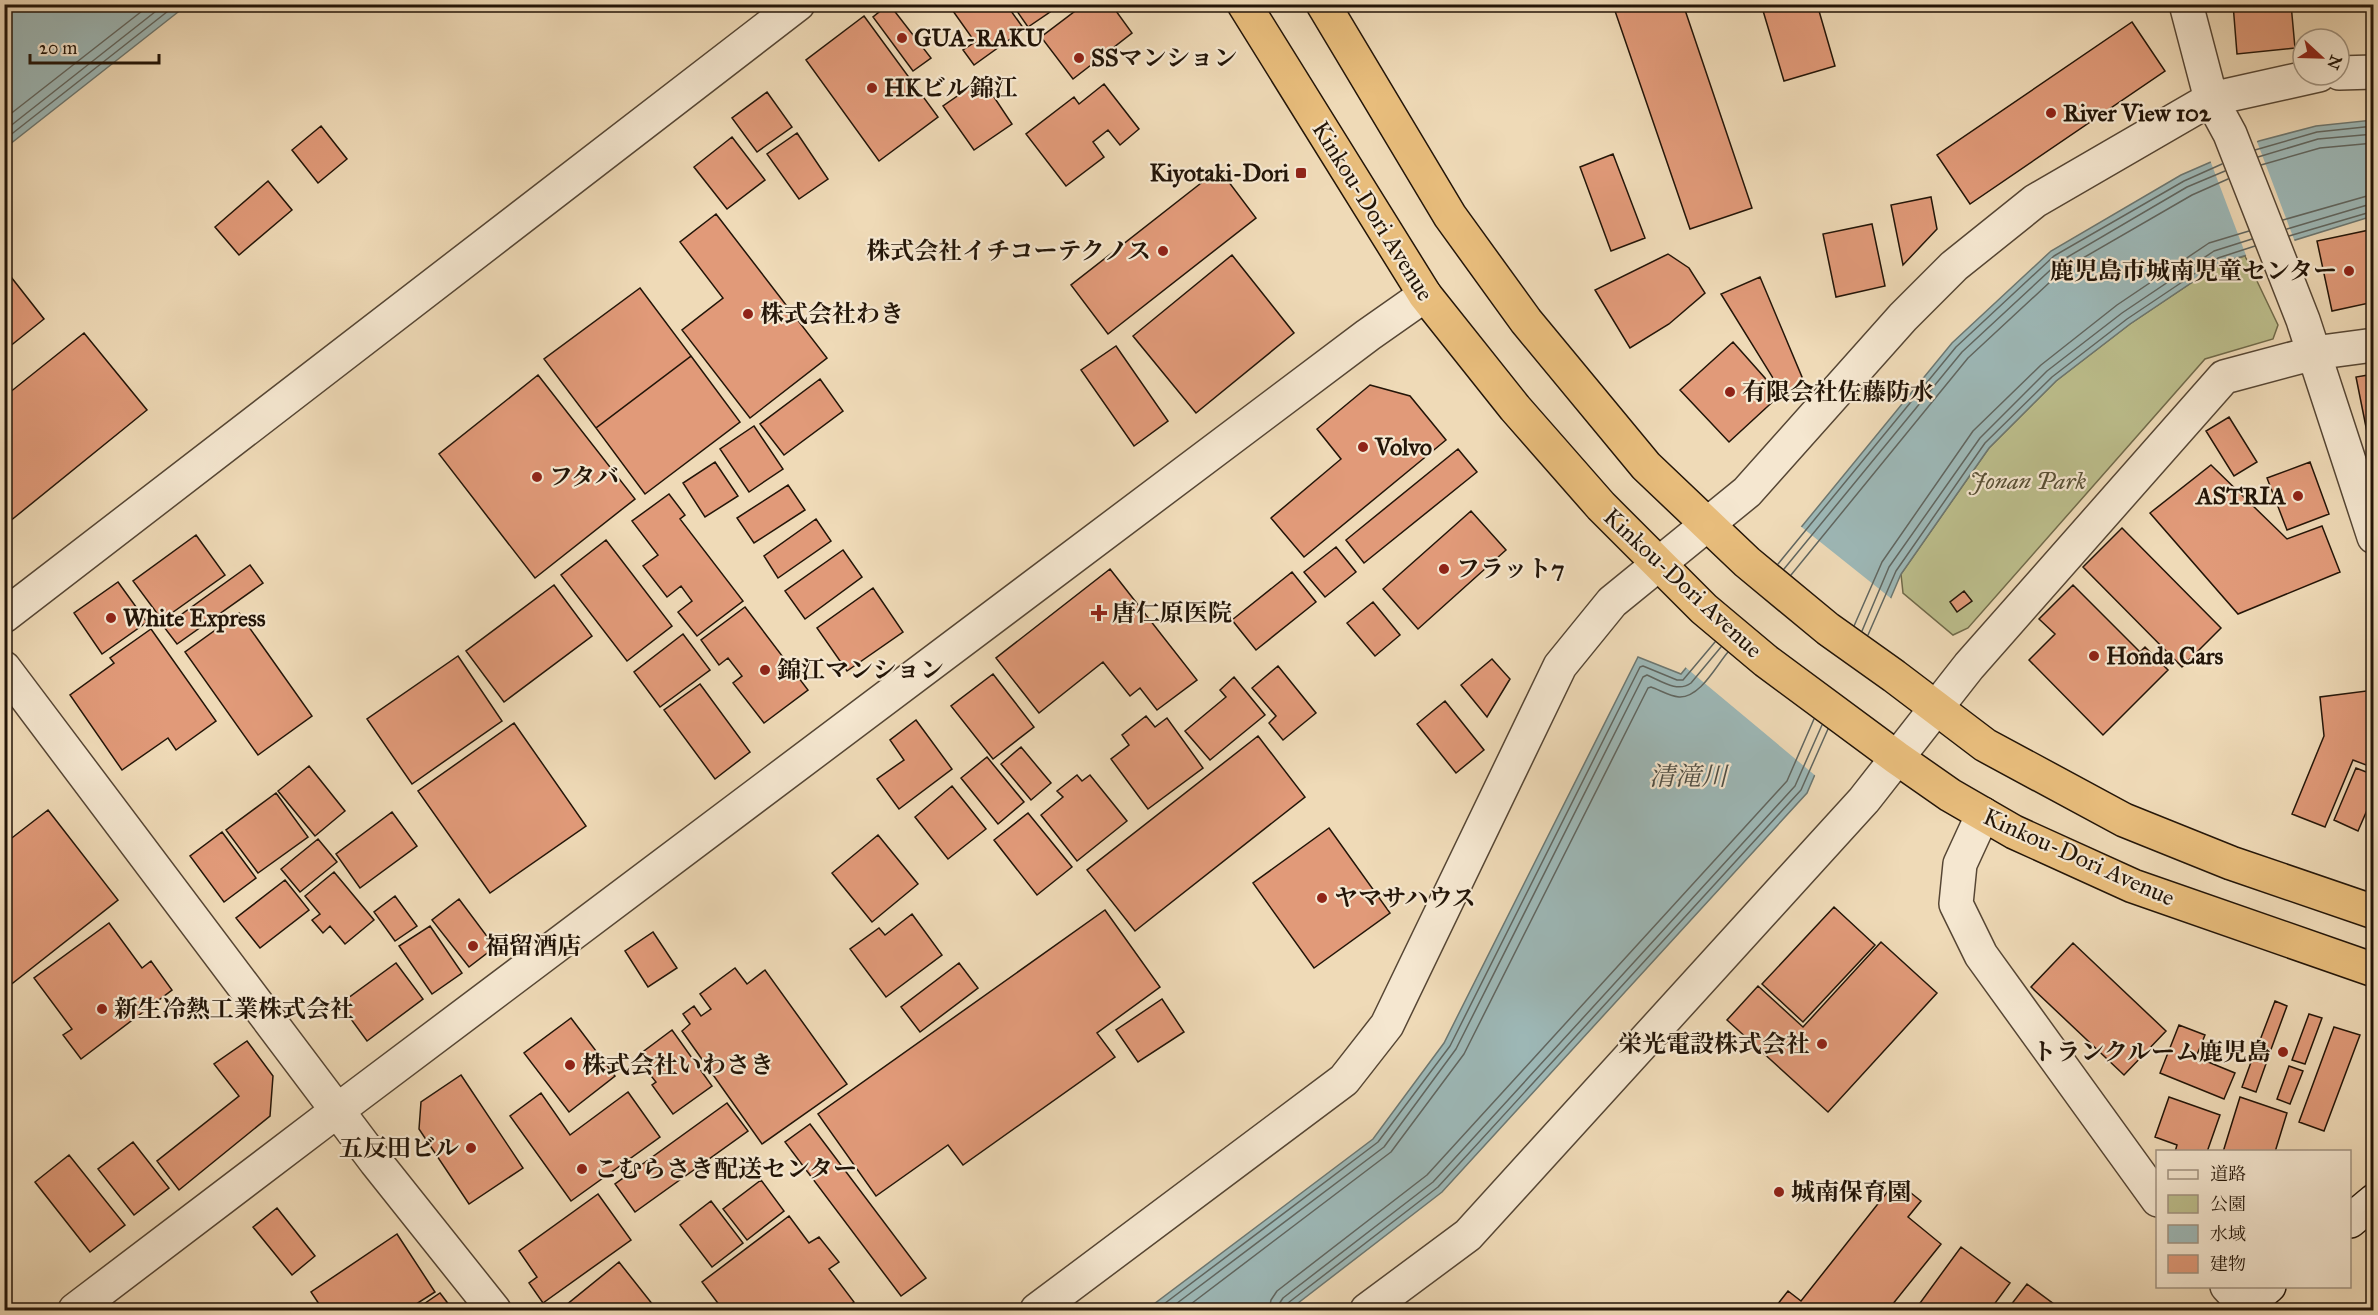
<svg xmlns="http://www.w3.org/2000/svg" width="2378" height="1315" font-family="'IM FELL Great Primer','Noto Serif JP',serif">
<rect width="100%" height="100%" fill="#efdab7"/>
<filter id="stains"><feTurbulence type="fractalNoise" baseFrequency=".00333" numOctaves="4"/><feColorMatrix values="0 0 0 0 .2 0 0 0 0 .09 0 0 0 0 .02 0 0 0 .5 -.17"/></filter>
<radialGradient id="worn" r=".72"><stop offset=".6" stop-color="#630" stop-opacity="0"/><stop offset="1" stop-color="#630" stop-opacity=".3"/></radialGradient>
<path fill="#bcbe8c" stroke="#706a4a" stroke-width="1.5" d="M 2245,256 L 2278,325 L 2273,339 L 2205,359 L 1968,628 L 1953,635 L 1903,593 L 1901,574 L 1989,448 L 2056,381 L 2130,324 L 2221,263 Z"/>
<path fill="#9db8b7" stroke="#6c7771" stroke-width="1.5" d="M 5,4 L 187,4 L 187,5 L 5,148 Z
M 2373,120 L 2373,216 L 2221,263 L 2130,324 L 2056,381 L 1989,448 L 1901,574 L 1807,793 L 1442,1192 L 1289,1310 L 1146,1310 L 1373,1139 L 1444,1043 L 1638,657 L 1681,674 L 1952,343 L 2051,251 L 2181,175 L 2259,141 L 2316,126 Z"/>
<path fill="#efdab7" d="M 2256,139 L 2295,242 L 2247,258 L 2210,160 Z
M 1799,525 L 1893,600 L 1817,777 L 1684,666 Z"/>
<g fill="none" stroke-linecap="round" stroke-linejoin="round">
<path stroke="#606660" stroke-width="1.5" d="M 4,119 L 151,4
M 4,131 L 165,4
M 4,140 L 177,4
M 2255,150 L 2317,132 L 2374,126
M 2258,157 L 2318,139 L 2374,134
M 2261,165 L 2320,148 L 2374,143
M 2283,220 L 2374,194
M 2287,229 L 2374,203
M 2289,236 L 2374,211
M 1778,564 L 1956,347 L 2054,256 L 2184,181 L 2222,164
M 1784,569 L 1962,352 L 2059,262 L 2187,187 L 2225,171
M 1791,575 L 1968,358 L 2064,269 L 2192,195 L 2228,179
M 1854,626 L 1882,562 L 1973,431 L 2041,365 L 2117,305 L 2209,243 L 2249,231
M 1862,631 L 1889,567 L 1980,438 L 2047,371 L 2122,313 L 2214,251 L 2252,239
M 1868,635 L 1896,571 L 1985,443 L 2052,377 L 2127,319 L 2218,258 L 2255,246
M 1156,1310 L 1378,1142 L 1450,1046 L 1640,667 L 1643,666 L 1677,680 L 1683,680 L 1715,642
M 1168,1310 L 1384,1147 L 1456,1049 L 1643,677 L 1647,675 C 1661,681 1678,693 1691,683 L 1721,647
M 1183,1310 L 1391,1152 L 1464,1054 L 1648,688 L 1651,687 C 1660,690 1669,696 1679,697 C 1700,698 1716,666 1728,652
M 1269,1310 L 1271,1300 L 1277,1291 L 1427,1175 L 1787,781 L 1814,719
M 1278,1310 L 1279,1304 L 1283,1298 L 1433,1182 L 1795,786 L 1822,725
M 1286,1310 L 1288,1303 L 1438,1187 L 1801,790 L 1828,729"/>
</g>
<path fill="#e19a79" stroke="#231508" stroke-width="1.5" d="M 889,4 L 931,58 L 913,71 L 873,17 Z
M 948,4 L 1006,4 L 1024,29 L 974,65 L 963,50 L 975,42 Z
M 1012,4 L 1044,4 L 1050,12 L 1028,27 Z
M 1076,4 L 1111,4 L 1132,33 L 1073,79 L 1041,37 L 1079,8 Z
M 1633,4 L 1683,4 L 1752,208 L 1690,229 L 1615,11 Z
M 1761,4 L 1817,4 L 1835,66 L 1784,81 Z
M 2233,4 L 2291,4 L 2295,48 L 2237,54 Z
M 864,16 L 938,117 L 879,161 L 806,60 Z
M 2132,22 L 2165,71 L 1970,204 L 1937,155 Z
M 982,79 L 1012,124 L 974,150 L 943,106 Z
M 1104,84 L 1139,129 L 1120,145 L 1108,130 L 1093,142 L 1104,157 L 1066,186 L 1026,134 L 1074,97 L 1079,104 Z
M 767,92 L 792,127 L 757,152 L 732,118 Z
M 321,126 L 347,159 L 318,183 L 292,150 Z
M 797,133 L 828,179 L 799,199 L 767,154 Z
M 732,137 L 765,180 L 727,209 L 694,167 Z
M 1613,154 L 1645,238 L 1611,251 L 1580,167 Z
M 1219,169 L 1256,218 L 1108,334 L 1071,285 Z
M 268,181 L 292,210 L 239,255 L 215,227 Z
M 1931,197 L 1937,229 L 1903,265 L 1891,205 Z
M 716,214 L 827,358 L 750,418 L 682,330 L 723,298 L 680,242 Z
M 1872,224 L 1885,286 L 1836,297 L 1823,234 Z
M 2374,229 L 2374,302 L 2332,311 L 2317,241 Z
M 1668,254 L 1689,268 L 1705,293 L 1669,324 L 1630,348 L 1595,290 Z
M 1232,255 L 1294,333 L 1196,413 L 1133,336 Z
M 4,268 L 44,319 L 4,351 Z
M 1760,277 L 1802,377 L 1786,399 L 1721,294 Z
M 640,288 L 691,356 L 596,428 L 544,359 Z
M 84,333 L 147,410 L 4,526 L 4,397 Z
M 1733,342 L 1780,395 L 1729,442 L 1680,390 Z
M 1116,346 L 1168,421 L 1134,446 L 1081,370 Z
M 691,356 L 740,422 L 645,494 L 596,428 Z
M 2374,374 L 2374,467 L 2356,377 Z
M 538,375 L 635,499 L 535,578 L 439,454 Z
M 820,379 L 843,411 L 784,455 L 760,424 Z
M 1370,385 L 1410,396 L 1446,440 L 1304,557 L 1271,518 L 1341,459 L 1317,429 Z
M 2229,417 L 2257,462 L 2234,476 L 2206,431 Z
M 754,426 L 783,469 L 749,492 L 720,449 Z
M 1458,449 L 1477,472 L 1364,563 L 1346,540 Z
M 715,462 L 738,496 L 705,517 L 683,483 Z
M 2310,462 L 2329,514 L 2287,530 L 2267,478 Z
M 2211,465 L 2287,539 L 2322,526 L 2340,572 L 2238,614 L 2150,513 Z
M 788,485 L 805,510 L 754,543 L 737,518 Z
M 669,494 L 685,515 L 680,519 L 743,601 L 697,636 L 678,612 L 692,601 L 681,586 L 667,597 L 643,566 L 658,555 L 632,521 Z
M 1471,511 L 1506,550 L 1418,629 L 1383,589 Z
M 816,519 L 831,541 L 778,578 L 764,556 Z
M 2122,528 L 2221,628 L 2182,667 L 2083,567 Z
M 196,535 L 225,575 L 162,620 L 133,581 Z
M 606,540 L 672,626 L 627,661 L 561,575 Z
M 1336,547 L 1356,572 L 1325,597 L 1304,572 Z
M 843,550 L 862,577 L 805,619 L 785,591 Z
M 250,565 L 263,583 L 177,644 L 164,627 Z
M 1110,569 L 1197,680 L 1157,710 L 1140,688 L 1130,696 L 1103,662 L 1039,713 L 996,658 Z
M 1292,572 L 1316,602 L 1256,650 L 1232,620 Z
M 118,582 L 147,622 L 102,654 L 74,613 Z
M 554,585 L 592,636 L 504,702 L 466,651 Z
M 2073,585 L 2140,652 L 2145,647 L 2168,670 L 2103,735 L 2029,660 L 2055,634 L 2039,619 Z
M 873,588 L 903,632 L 847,671 L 817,628 Z
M 1964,591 L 1972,601 L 1957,612 L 1950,602 Z
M 1373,602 L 1400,635 L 1375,656 L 1347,623 Z
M 745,607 L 808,690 L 764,723 L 733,683 L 742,676 L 728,658 L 719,665 L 701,640 Z
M 239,613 L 312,716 L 258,755 L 185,652 Z
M 151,629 L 216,721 L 176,750 L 168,738 L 122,770 L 70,695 L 114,663 L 110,658 Z
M 683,634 L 710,670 L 660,707 L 634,672 Z
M 458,656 L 502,721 L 412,784 L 367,719 Z
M 1492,659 L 1510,679 L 1487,717 L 1461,685 Z
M 1278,666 L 1316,713 L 1283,740 L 1269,723 L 1276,716 L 1252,688 Z
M 993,674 L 1034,727 L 993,759 L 951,706 Z
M 1234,677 L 1265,715 L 1210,760 L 1185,731 L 1226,697 L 1220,690 Z
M 700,684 L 750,752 L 715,779 L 664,710 Z
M 2374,690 L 2374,768 L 2353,760 L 2325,827 L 2292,814 L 2324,736 L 2320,697 Z
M 1445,701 L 1484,750 L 1456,773 L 1417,724 Z
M 1146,716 L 1155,727 L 1167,718 L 1203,768 L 1148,809 L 1111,759 L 1129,745 L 1122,735 Z
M 916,720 L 952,769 L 899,809 L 877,779 L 904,760 L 890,740 Z
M 514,723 L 586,826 L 490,893 L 418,791 Z
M 1258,736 L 1305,797 L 1135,931 L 1087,870 Z
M 1021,747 L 1051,783 L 1031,800 L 1001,764 Z
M 987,757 L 1024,802 L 998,824 L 961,778 Z
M 309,766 L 345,811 L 315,836 L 278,791 Z
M 2356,768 L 2374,775 L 2374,794 L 2358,831 L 2334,820 Z
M 1077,775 L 1082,781 L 1090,775 L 1127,821 L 1077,861 L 1041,815 L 1063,797 L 1057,791 Z
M 952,786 L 986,829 L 948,859 L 915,817 Z
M 276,793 L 308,837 L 258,873 L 226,830 Z
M 48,810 L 118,900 L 4,990 L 4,844 Z
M 392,812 L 417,846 L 360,888 L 336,854 Z
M 1028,813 L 1072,867 L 1037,895 L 994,840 Z
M 1329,828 L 1390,913 L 1314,968 L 1253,883 Z
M 222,832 L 256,878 L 224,902 L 190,856 Z
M 878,835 L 918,884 L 872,922 L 832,873 Z
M 318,839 L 337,862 L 300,892 L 281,869 Z
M 334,872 L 374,920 L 345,944 L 330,926 L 323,933 L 312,920 L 320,914 L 305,896 Z
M 285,880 L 309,910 L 260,948 L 236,918 Z
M 395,896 L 417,926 L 395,941 L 374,912 Z
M 459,899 L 495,947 L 469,967 L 432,920 Z
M 1834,907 L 1875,945 L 1803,1022 L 1762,984 Z
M 1105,910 L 1160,987 L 1097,1033 L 1115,1057 L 963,1165 L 948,1145 L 876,1196 L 818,1114 Z
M 912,914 L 942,955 L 886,997 L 850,949 L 879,928 L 885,935 Z
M 109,923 L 142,968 L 151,961 L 172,990 L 81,1059 L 63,1035 L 72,1029 L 34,978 Z
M 430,926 L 462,973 L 432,994 L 399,946 Z
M 653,932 L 677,968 L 648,987 L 625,951 Z
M 1881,942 L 1937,993 L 1828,1112 L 1727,1020 L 1758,986 L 1803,1027 Z
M 2073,943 L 2166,1031 L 2124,1075 L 2031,987 Z
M 396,963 L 423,999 L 367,1041 L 340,1004 Z
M 959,963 L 978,988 L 920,1032 L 901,1007 Z
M 735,968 L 747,984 L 765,970 L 847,1084 L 762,1144 L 682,1031 L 690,1024 L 683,1014 L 694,1006 L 701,1016 L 711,1009 L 700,994 Z
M 1162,999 L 1184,1032 L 1138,1062 L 1116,1030 Z
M 2275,1001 L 2287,1006 L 2270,1052 L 2257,1048 Z
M 2309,1014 L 2322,1018 L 2305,1064 L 2292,1060 Z
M 571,1018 L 615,1076 L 569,1112 L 524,1053 Z
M 2179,1025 L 2205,1035 L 2196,1057 L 2235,1073 L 2224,1099 L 2160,1073 Z
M 2334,1027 L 2360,1035 L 2324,1131 L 2299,1122 Z
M 672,1030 L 712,1086 L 673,1114 L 652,1085 L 656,1082 L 636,1057 Z
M 247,1041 L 273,1076 L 270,1116 L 179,1190 L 157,1161 L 239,1096 L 214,1064 Z
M 2254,1054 L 2268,1058 L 2256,1092 L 2242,1087 Z
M 2289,1066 L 2303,1071 L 2290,1104 L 2277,1099 Z
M 461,1075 L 523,1168 L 469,1204 L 419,1129 L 421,1102 Z
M 628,1092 L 660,1137 L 571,1201 L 510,1116 L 541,1093 L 570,1135 Z
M 2169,1097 L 2220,1115 L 2207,1152 L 2175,1152 L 2177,1145 L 2155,1137 Z
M 2240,1097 L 2287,1113 L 2275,1152 L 2223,1152 Z
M 727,1103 L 748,1131 L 635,1212 L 615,1184 Z
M 810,1124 L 926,1278 L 901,1296 L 785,1142 Z
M 133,1142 L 169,1188 L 134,1215 L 98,1169 Z
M 69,1155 L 125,1225 L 90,1252 L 35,1182 Z
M 761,1180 L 784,1211 L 747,1240 L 723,1209 Z
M 1896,1181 L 1921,1201 L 1908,1217 L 1941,1244 L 1888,1310 L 1773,1310 L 1788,1291 L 1801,1301 Z
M 598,1194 L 631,1240 L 543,1303 L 529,1283 L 537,1277 L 519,1251 Z
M 711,1201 L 743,1243 L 712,1267 L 680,1225 Z
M 277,1208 L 315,1256 L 292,1275 L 253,1227 Z
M 789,1216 L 809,1243 L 819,1237 L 839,1262 L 829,1269 L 854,1302 L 843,1310 L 723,1310 L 702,1282 Z
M 397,1234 L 435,1292 L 407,1310 L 323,1310 L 311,1292 Z
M 1961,1247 L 2010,1283 L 1990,1310 L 1915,1310 Z
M 619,1262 L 657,1310 L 568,1310 L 565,1306 Z
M 2027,1284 L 2062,1310 L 2007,1310 Z
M 440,1293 L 453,1310 L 415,1310 Z"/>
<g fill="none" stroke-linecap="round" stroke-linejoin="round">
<g stroke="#564634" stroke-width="36">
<path id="street" d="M 2186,4 L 2211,99 L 2230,134 L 2303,320 L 2374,537
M 2339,73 L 2374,72
M 4,616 L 798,4
M 4,668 L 376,1162 L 494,1310
M 1983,814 L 1960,864 L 1956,904 L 1981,955 L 2158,1200
M 2227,1286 L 2249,1310
M 75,1310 L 338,1110 L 1368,335 L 1425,295
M 1037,1310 L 1344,1080 L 1387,1025 L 1560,666 L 1612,602 L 1747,492 L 1903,317 L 1954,266 L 2035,201 L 2211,99 L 2319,75
M 1367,1310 L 1468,1235 L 1864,800 L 1969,666 L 2224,377 L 2314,353 L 2374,345"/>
</g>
<g stroke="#231508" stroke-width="36">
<path id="secondary" d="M 2350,1221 L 2374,1201
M 2240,1310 L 2269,1286"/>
</g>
<g stroke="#231508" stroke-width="36">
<path id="highway" d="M 1244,4 L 1425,295 L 1515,408 L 1601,506 L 1704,609 L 1766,661 L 1897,758 L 1950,795 L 2014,832 L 2133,886 L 2374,970
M 1323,4 L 1450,216 L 1526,321 L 1646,466 L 1747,562 L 1828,629 L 1894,676 L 1985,745 L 2124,820 L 2231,863 L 2374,912"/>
</g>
<use href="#street" stroke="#f5e7d0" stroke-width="33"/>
<use href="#secondary" stroke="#f5e7d0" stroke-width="33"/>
<use href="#highway" stroke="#e8bd7c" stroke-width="33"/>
</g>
<g fill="#8f2418" stroke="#f5e7d0" stroke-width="2">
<circle cx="902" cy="38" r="6"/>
<circle cx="1079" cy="58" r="6"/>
<circle cx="872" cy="88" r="6"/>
<circle cx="2051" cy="113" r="6"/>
<rect x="1295" y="167" width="12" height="12" rx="3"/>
<circle cx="1163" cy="251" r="6"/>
<circle cx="2349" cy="271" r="6"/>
<circle cx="748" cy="314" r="6"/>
<circle cx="1730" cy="392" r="6"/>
<circle cx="1363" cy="447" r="6"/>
<circle cx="537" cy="477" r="6"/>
<circle cx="2298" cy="496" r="6"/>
<circle cx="1444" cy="569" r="6"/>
<path d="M1096 604h6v6h6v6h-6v6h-6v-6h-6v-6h6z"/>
<circle cx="111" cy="618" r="6"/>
<circle cx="2094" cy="656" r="6"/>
<circle cx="765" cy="670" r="6"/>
<circle cx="1322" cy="898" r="6"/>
<circle cx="473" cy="946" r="6"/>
<circle cx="102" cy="1009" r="6"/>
<circle cx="1822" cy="1044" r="6"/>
<circle cx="2283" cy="1052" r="6"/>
<circle cx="570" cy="1065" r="6"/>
<circle cx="471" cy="1148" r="6"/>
<circle cx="582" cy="1169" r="6"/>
<circle cx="1779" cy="1192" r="6"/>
</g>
<g text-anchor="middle" stroke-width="4.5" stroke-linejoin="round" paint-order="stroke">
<g font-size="24" font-weight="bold" fill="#231508" stroke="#f5e7d0" text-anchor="start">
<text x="914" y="46">GUA-RAKU</text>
<text x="1091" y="66">SSマンション</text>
<text x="884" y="96">HKビル錦江</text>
<text x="2063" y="121">River View 102</text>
<text x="1289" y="181" text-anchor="end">Kiyotaki-Dori</text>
<text x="1151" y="259" text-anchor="end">株式会社イチコーテクノス</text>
<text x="2337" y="279" text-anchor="end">鹿児島市城南児童センター</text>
<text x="760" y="322">株式会社わき</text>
<text x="1742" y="400">有限会社佐藤防水</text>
<text x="1375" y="455">Volvo</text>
<text x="549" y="485">フタバ</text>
<text x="2286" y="504" text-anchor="end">ASTRIA</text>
<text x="1456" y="577">フラット7</text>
<text x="1112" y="621">唐仁原医院</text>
<text x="123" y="626">White Express</text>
<text x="2106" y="664">Honda Cars</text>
<text x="777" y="678">錦江マンション</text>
<text x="1334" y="906">ヤマサハウス</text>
<text x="485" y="954">福留酒店</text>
<text x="114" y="1017">新生冷熱工業株式会社</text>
<text x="1810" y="1052" text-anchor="end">栄光電設株式会社</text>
<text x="2271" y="1060" text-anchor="end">トランクルーム鹿児島</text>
<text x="582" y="1073">株式会社いわさき</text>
<text x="459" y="1156" text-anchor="end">五反田ビル</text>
<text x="594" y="1177">こむらさき配送センター</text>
<text x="1791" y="1200">城南保育園</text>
</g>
<g font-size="24" fill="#231508" stroke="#f5e7d0">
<text transform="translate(1373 211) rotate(58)" y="8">Kinkou-Dori Avenue</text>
<text transform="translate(1683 583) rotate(43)" y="8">Kinkou-Dori Avenue</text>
<text transform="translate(2079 857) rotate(24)" y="8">Kinkou-Dori Avenue</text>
</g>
<g font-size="24" font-style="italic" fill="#595036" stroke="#f5e7d0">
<text x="2028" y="489">Jonan Park</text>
</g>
<g font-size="26" font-style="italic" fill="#4e4e45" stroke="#f5e7d0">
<text x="1688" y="785">清滝川</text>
</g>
</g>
<rect width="2378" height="1315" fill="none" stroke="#efdab7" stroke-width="24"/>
<rect x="6" y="6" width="2366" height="1303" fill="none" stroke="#231508" stroke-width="3"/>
<rect x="12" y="12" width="2354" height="1291" fill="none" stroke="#231508" stroke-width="1.5"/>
<rect x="2156" y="1150" width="195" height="138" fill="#f5e7d0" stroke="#a19380" stroke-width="1.5"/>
<rect x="2168" y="1170" width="30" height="9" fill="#f5e7d0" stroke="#a19380" stroke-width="1.5"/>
<text x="2210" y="1180" font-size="18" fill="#231508">道路</text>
<rect x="2168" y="1195" width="30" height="18" fill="#bcbe8c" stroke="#a19380" stroke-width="1.5"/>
<text x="2210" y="1210" font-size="18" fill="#231508">公園</text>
<rect x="2168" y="1225" width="30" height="18" fill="#9db8b7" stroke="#a19380" stroke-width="1.5"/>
<text x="2210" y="1240" font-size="18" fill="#231508">水域</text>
<rect x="2168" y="1255" width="30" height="18" fill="#e19a79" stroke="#a19380" stroke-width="1.5"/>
<text x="2210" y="1270" font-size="18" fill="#231508">建物</text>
<g transform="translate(2321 57) rotate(112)"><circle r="28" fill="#f5e7d0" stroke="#a19380" stroke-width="1.5"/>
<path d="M0-4.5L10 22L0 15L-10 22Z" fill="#8f2418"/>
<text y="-9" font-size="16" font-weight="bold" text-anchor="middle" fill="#231508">N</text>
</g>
<path d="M30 54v9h129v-9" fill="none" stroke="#231508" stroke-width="3"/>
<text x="39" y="54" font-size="18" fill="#231508" stroke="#f5e7d0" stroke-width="4.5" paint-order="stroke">20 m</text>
<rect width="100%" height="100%" filter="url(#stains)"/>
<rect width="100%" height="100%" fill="url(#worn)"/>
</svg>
